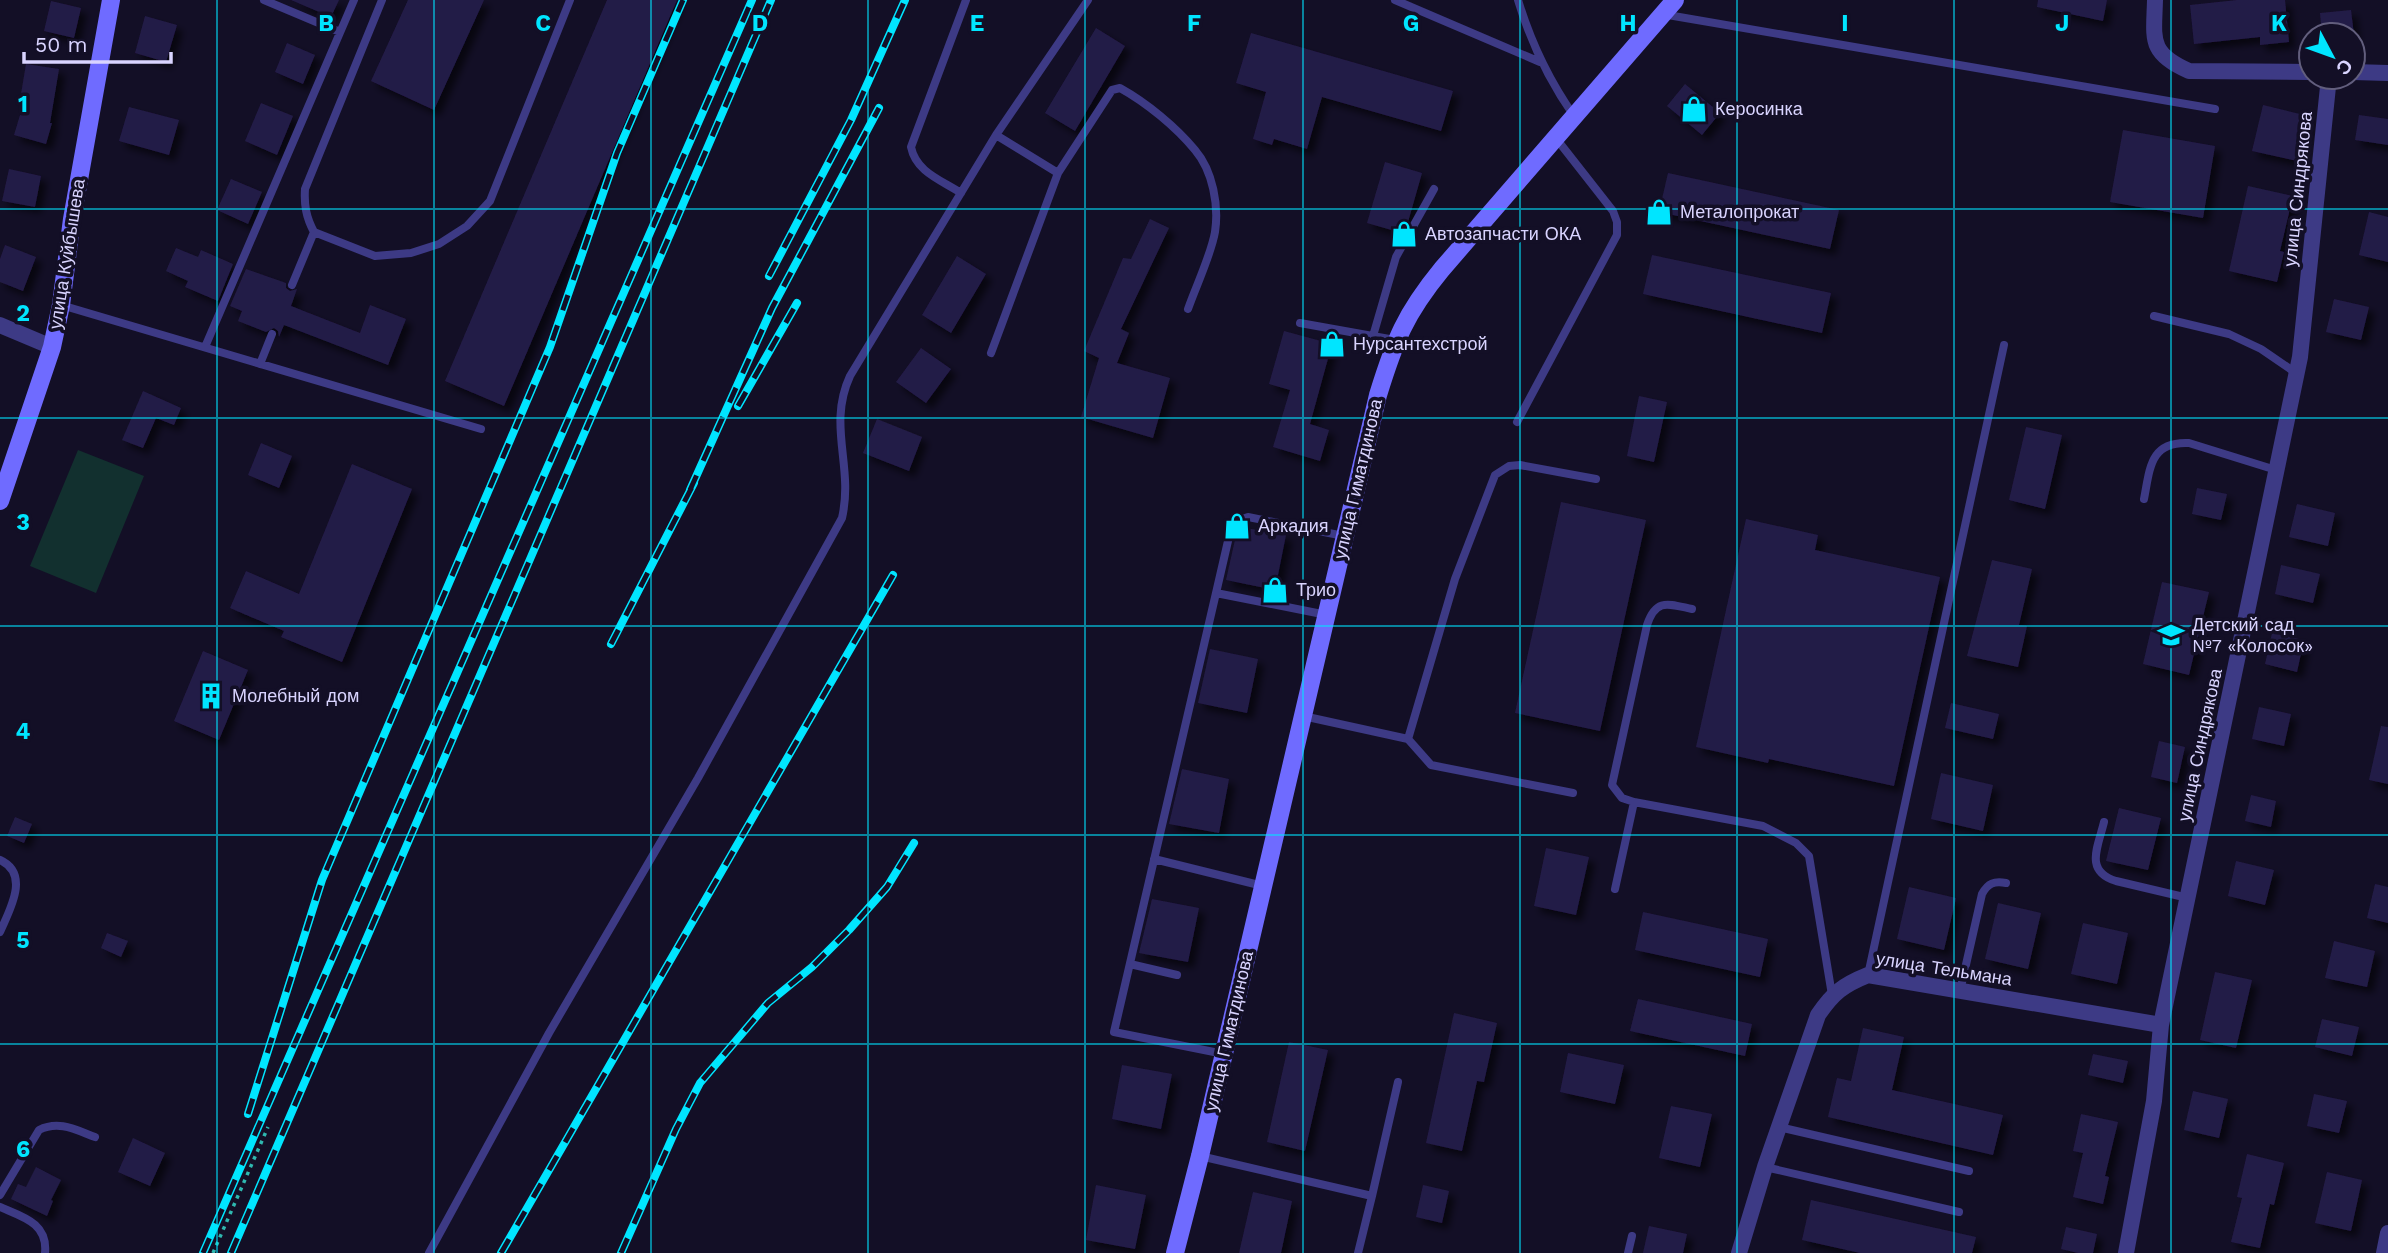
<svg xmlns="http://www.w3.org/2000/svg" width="2388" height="1253" font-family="'Work Sans',sans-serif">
<defs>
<filter id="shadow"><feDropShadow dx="6" dy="6" stdDeviation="3.5" flood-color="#0009"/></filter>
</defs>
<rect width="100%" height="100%" fill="#130f26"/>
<path fill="#12302f" d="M 78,450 L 144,476 L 96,593 L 30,566 Z"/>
<path fill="#241b47" filter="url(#shadow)" d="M 291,0 L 339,0 L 331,17 Z
M 408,0 L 484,0 L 434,110 L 371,81 Z
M 607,0 L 677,0 L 504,406 L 445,381 Z
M 2038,0 L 2107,0 L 2103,21 L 2037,7 Z
M 2237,0 L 2285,0 L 2289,42 L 2260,45 L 2260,37 L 2194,44 L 2190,5 Z
M 51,1 L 81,8 L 74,38 L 44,31 Z
M 2351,10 L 2354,35 L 2322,35 L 2320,13 Z
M 145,16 L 177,25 L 166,62 L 135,53 Z
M 1096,28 L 1125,46 L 1075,131 L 1045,113 Z
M 1251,33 L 1453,91 L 1441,131 L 1322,97 L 1307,149 L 1274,139 L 1272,145 L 1253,139 L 1266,92 L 1236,83 Z
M 287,43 L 315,55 L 303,84 L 275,72 Z
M 26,64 L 59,69 L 50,123 L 52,123 L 46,144 L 14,135 L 26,95 L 21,94 Z
M 1685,84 L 1720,113 L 1702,135 L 1667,106 Z
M 261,103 L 293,116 L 277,155 L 245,141 Z
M 2263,105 L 2308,116 L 2297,161 L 2252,151 Z
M 129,107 L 179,120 L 169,155 L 119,141 Z
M 2359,115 L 2388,119 L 2388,145 L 2355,140 Z
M 2123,130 L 2215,146 L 2203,218 L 2110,202 Z
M 1385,162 L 1422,173 L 1408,222 L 1402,233 L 1367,223 Z
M 9,169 L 41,176 L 35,207 L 2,201 Z
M 1668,173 L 1839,210 L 1830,249 L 1659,212 Z
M 231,179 L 262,192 L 248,224 L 217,210 Z
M 2248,186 L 2293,196 L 2280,251 L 2284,252 L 2277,282 L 2229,271 Z
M 2369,212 L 2388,217 L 2388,262 L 2359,255 Z
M 1150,219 L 1169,228 L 1121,329 L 1129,333 L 1117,363 L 1170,378 L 1153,438 L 1081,417 L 1099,358 L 1084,351 L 1123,258 L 1131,259 Z
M 5,245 L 36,257 L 23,291 L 0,282 L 0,259 Z
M 176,248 L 198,257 L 201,250 L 233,264 L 218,301 L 185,287 L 188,281 L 166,271 Z
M 1652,255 L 1831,293 L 1822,333 L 1643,294 Z
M 957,256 L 986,274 L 951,333 L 922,315 Z
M 246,269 L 286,283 L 286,288 L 290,291 L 297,289 L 291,306 L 360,333 L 370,305 L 406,319 L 388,365 L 284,325 L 279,337 L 278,331 L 274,328 L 266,332 L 238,321 L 242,311 L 230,306 Z
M 2334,299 L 2369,307 L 2361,340 L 2326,332 Z
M 1284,331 L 1332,344 L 1310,424 L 1329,430 L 1320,461 L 1273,447 L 1290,390 L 1269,384 Z
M 921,348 L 951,369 L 926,403 L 896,382 Z
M 143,391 L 181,408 L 174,425 L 156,418 L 143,448 L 122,440 Z
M 1639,396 L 1667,402 L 1654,462 L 1627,456 Z
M 877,419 L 922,437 L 909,471 L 863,453 Z
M 2026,427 L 2062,435 L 2045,509 L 2009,500 Z
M 261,443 L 292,456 L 279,488 L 248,475 Z
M 352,464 L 412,489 L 342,662 L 281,637 L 284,631 L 230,608 L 246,571 L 299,594 Z
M 2197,488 L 2227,494 L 2221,520 L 2192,514 Z
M 1561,502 L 1646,520 L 1600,731 L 1515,713 Z
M 2297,504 L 2335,513 L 2328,546 L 2289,537 Z
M 1746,519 L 1818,535 L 1815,550 L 1940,577 L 1894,786 L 1769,759 L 1768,763 L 1696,747 Z
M 1240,527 L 1286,535 L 1275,590 L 1226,580 L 1237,531 Z
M 1992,560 L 2032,569 L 2019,625 L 2027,626 L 2018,667 L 1967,656 Z
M 2281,565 L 2320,574 L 2313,603 L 2275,594 Z
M 2162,582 L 2209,592 L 2189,675 L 2143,664 Z
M 2272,633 L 2304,640 L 2297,672 L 2265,664 Z
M 1210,649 L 1258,659 L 1247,713 L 1198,703 Z
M 203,651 L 248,670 L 219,740 L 174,721 Z
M 1951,703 L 1999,714 L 1993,739 L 1945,728 Z
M 2259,707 L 2291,714 L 2284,746 L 2252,739 Z
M 2381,726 L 2388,727 L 2388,784 L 2369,780 Z
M 2159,741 L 2185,747 L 2177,783 L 2151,777 Z
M 1182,769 L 1229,779 L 1219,833 L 1169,824 Z
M 1941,773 L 1993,785 L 1983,831 L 1931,819 Z
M 2251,795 L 2276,801 L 2271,827 L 2245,821 Z
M 2119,808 L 2161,818 L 2148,870 L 2106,861 Z
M 15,817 L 32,824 L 24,843 L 7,836 Z
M 1546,848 L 1589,857 L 1576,915 L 1534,906 Z
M 2236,861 L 2274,870 L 2265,905 L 2228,896 Z
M 2375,884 L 2388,887 L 2388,923 L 2367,918 Z
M 1909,887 L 1956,898 L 1944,950 L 1897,939 Z
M 1152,899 L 1199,908 L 1188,962 L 1139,953 Z
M 1998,903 L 2041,913 L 2028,969 L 1985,959 Z
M 1643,912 L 1768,939 L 1760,977 L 1635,950 Z
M 2083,923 L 2128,933 L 2117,984 L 2071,974 Z
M 107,933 L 128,941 L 121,957 L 101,948 Z
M 2334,941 L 2375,951 L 2367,987 L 2325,978 Z
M 2215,972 L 2252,980 L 2236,1048 L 2200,1040 Z
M 1638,999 L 1752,1024 L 1745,1056 L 1630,1031 Z
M 1454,1013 L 1497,1023 L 1484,1082 L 1477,1081 L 1462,1151 L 1426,1143 Z
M 2322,1019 L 2359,1027 L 2352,1056 L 2315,1047 Z
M 1863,1028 L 1904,1037 L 1892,1090 L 2003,1115 L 1993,1155 L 1828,1117 L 1837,1078 L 1851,1081 Z
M 1289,1042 L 1328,1050 L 1305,1151 L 1267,1142 Z
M 1568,1053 L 1624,1065 L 1615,1104 L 1560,1092 Z
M 2093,1054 L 2128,1061 L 2123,1083 L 2088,1075 Z
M 1122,1065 L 1172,1074 L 1161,1129 L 1112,1119 Z
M 2193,1091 L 2228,1099 L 2219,1138 L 2184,1130 Z
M 2314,1094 L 2347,1101 L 2339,1133 L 2307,1126 Z
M 1671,1106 L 1712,1114 L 1700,1167 L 1659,1158 Z
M 2081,1114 L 2118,1122 L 2105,1176 L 2109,1177 L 2103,1204 L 2073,1197 L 2083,1153 L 2073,1151 Z
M 133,1138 L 165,1153 L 150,1186 L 118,1172 Z
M 2247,1154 L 2284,1163 L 2274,1205 L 2270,1204 L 2260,1248 L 2231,1242 L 2242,1198 L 2237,1197 Z
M 36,1167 L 61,1180 L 51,1200 L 53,1201 L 47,1216 L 11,1199 L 18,1184 L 26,1187 Z
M 2327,1172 L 2362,1180 L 2351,1231 L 2315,1223 Z
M 1096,1185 L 1146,1195 L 1135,1249 L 1086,1240 Z
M 1423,1185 L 1449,1191 L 1442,1223 L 1416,1217 Z
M 1253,1192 L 1292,1201 L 1281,1253 L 1239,1253 Z
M 1811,1200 L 1976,1237 L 1972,1253 L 1860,1253 L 1802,1240 Z
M 1649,1226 L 1687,1234 L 1683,1253 L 1643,1253 Z
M 2066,1227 L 2097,1234 L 2093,1253 L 2078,1253 L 2061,1249 Z"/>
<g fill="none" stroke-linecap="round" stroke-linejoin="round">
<path stroke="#2fb8b0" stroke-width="3.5" stroke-dasharray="3.5 5" stroke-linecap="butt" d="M 213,1253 L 268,1127"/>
<path stroke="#3d3a85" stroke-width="8" d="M 264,0 L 340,32
M 382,0 L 305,189 C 304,205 306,217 314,232 L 375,256 L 411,253 L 439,244 L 467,226 L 490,201 L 570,0
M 1395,0 L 1540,62
M 1518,0 C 1531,43 1548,79 1574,116
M 1662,14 L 2215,109
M 996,135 L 1058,173
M 961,193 C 941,180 916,172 911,147 L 966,0
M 292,285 L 314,232
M 61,305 L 481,429
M 2154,316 L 2229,334 L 2261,349 L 2296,373
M 1300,323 L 1395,340
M 1373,336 L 1396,257 L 1434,189
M 205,347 L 354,0
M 991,353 L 1058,173 L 1112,90 L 1120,88 C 1147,103 1176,127 1195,150 C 1213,171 1219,206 1215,232 C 1211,255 1196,286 1188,309
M 260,364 L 272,334
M 1517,422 L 1617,235 L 1617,222 L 1613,211 L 1555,137
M 2144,499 C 2150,468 2150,441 2189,443 L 2276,470
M 1216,593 L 1327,615
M 1692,609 C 1668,604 1656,598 1647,625 L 1612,785 L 1622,798 L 1634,802 L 1763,826 L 1796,843 L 1809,856 L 1832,995
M 1303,716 L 1408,739 L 1431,765 L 1573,793
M 1408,739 L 1455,579 L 1495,475 L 1509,466 L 1520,465 L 1596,479
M 2104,822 C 2098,847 2084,871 2116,881 L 2188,898
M 1154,859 L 1263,886
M 0,860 C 31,874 9,911 0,932
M 1615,889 L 1634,802
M 1130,964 L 1177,975
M 1868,975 L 2004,345
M 1960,991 L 1982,894 C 1988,883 1994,881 2006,883
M 1224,1054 L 1114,1032 L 1216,593 L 1231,528 L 1236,521 L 1248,517 L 1344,536
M 1779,1127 L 1969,1171
M 1200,1156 L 1372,1196 L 1398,1082
M 1765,1167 L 1959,1212
M 0,1195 L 39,1130 C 59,1120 76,1130 95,1137
M 0,1207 C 23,1217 48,1223 45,1253
M 429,1253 L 549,1033 L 698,778 L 842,518 C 854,466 827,426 850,376 L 996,135 L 1088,0
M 1358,1253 L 1372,1196
M 1628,1253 L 1632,1236"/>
<path stroke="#3d3a85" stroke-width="16" d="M 2155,0 C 2154,39 2148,53 2189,71 L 2311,72
M 2353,72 L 2388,73
M 0,325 L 52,347
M 1739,1253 L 1765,1167 L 1818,1015 C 1833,993 1843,985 1868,975 L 2161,1025
M 2126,1253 L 2154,1101 L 2161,1025 L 2300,357 L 2329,77
M 2384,1253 L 2388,1233"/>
<path stroke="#6f6bff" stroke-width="18" d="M 0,501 L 52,347 L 61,305 L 72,219 L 111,0
M 1175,1253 L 1200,1156 L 1378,395 C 1395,340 1405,314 1442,269 L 1675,0"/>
<g stroke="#00e5ff" stroke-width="8">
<path id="rail" d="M 769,276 L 851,120 L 905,0
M 738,406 L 797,303
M 690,490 L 772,308 L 879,108
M 611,644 L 694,483
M 248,1114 L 322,880 L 550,347 L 617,153 L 683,0
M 203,1253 L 752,0
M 231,1253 L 771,0
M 501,1253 L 893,575
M 621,1253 L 676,1129 L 700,1083 L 768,1003 L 812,967 L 849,930 L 887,887 L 914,843"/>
</g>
<use href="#rail" stroke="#130f26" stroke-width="5" stroke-dasharray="16" stroke-linecap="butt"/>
</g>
<path fill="none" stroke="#00e5ff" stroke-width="2" stroke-opacity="0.55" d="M 217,0 L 217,1253M 434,0 L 434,1253M 651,0 L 651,1253M 868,0 L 868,1253M 1085,0 L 1085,1253M 1303,0 L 1303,1253M 1520,0 L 1520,1253M 1737,0 L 1737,1253M 1954,0 L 1954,1253M 2171,0 L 2171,1253M 0,209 L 2388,209M 0,418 L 2388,418M 0,626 L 2388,626M 0,835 L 2388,835M 0,1044 L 2388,1044"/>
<defs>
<g id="shop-bare" transform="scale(2.1)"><path d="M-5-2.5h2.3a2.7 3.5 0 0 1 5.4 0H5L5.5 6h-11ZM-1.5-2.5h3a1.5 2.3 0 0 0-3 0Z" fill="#00e5ff" stroke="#130f26" stroke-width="2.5" paint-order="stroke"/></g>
<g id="school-bare" transform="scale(2.1)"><path d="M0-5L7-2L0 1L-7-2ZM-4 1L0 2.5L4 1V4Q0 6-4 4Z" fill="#00e5ff" stroke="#130f26" stroke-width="2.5" paint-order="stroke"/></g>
<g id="building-bare" transform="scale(2.1)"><path d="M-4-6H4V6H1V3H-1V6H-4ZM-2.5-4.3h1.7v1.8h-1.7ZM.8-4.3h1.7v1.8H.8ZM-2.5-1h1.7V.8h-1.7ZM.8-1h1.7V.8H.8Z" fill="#00e5ff" stroke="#130f26" stroke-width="2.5" paint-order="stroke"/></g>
</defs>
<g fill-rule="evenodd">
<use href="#shop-bare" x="1694" y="109"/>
<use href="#shop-bare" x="1659" y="212"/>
<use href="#shop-bare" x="1404" y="234"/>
<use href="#shop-bare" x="1332" y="344"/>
<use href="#shop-bare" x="1237" y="526"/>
<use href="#shop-bare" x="1275" y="590"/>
<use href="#school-bare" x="2171" y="635"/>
<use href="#building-bare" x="211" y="696"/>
</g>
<g text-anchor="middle" stroke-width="7" stroke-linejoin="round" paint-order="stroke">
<g font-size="18" fill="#d9d4ff" stroke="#130f26" text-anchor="start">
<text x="1715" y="115">Керосинка</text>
<text x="1680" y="218">Металопрокат</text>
<text x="1425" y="240">Автозапчасти ОКА</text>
<text x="1353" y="350">Нурсантехстрой</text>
<text x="1258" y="532">Аркадия</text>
<text x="1296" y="596">Трио</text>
<text x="2192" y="631">Детский сад<tspan x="2192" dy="21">№7 «Колосок»</tspan></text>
<text x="232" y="702">Молебный дом</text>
</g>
<g font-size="18" fill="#d9d4ff" stroke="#130f26">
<text transform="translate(2298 189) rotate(-84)" y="6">улица Синдрякова</text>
<text transform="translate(67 254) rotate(-81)" y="6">улица Куйбышева</text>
<text transform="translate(1358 479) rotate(-77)" y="6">улица Гиматдинова</text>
<text transform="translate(2200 745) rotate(-78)" y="6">улица Синдрякова</text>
<text transform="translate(1944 969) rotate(9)" y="6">улица Тельмана</text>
<text transform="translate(1229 1031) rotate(-77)" y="6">улица Гиматдинова</text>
</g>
</g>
<g font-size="23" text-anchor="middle" font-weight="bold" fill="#00e5ff" stroke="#130f26" stroke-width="7" stroke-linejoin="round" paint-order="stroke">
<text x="326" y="31">B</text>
<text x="543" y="31">C</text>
<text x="760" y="31">D</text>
<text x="977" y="31">E</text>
<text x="1194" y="31">F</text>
<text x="1411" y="31">G</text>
<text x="1628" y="31">H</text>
<text x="1845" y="31">I</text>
<text x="2062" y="31">J</text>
<text x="2279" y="31">K</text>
<text x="23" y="112">1</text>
<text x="23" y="321">2</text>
<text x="23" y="530">3</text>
<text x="23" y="739">4</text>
<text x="23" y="948">5</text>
<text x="23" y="1157">6</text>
</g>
<g transform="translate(2332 56) rotate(131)"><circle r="33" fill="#130f26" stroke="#625e7d" stroke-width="2"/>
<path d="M0-5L12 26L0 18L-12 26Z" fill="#00e5ff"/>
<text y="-10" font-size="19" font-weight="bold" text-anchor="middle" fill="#d9d4ff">С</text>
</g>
<path d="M24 52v10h147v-10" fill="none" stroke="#d9d4ff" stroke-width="3.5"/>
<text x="35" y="52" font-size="21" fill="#d9d4ff" stroke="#130f26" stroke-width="5" paint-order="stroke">50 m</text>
</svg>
